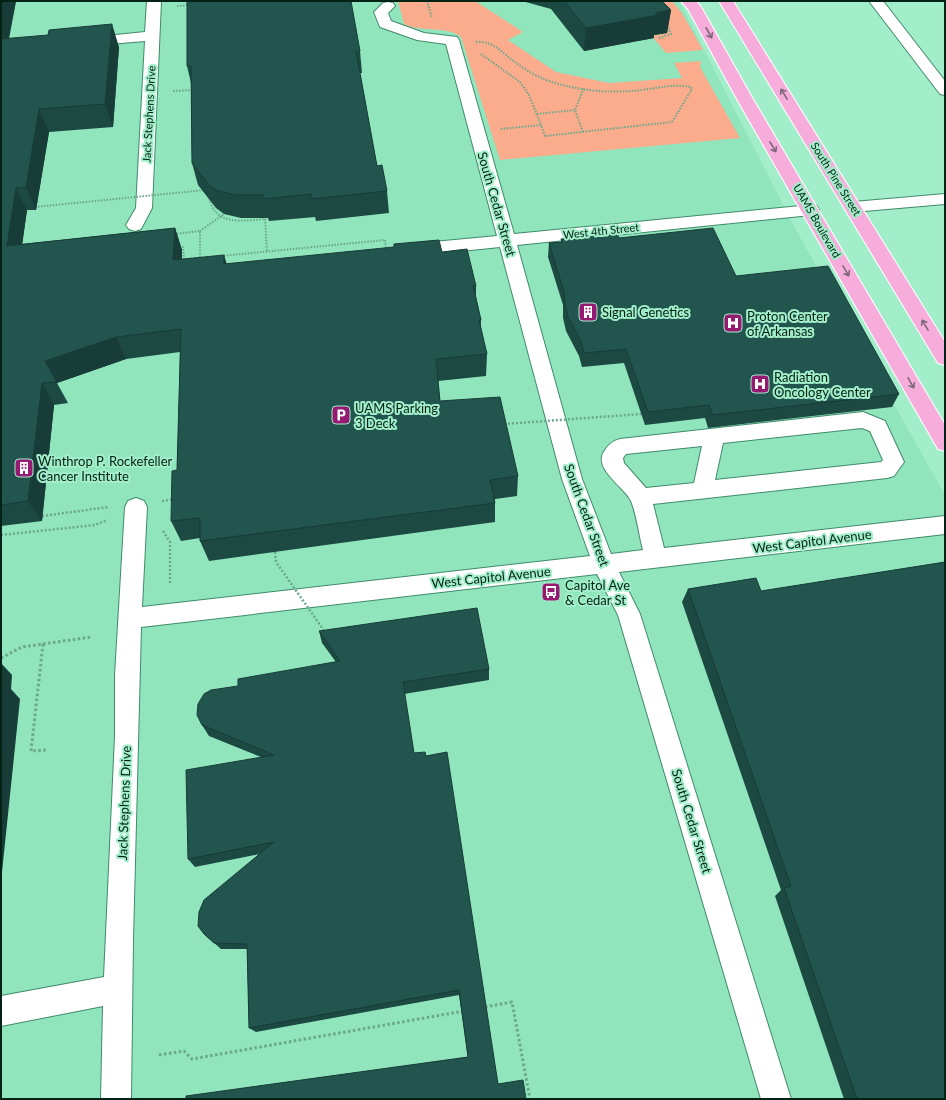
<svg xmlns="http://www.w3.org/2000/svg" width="946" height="1100" font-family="Lato,sans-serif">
<rect width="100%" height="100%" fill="#a3eeca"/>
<path fill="#90e5bd" d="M 1,1 L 679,1 L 796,230 L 945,495 L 945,1099 L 1,1099 Z"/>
<path fill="#faac8d" d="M 398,1 L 475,1 L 523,32 L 508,40 L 556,72 L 609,83 L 682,78 L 674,63 L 700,61 L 701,63 L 700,67 L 740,138 L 500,160 L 461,37 C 445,25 422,33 404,24 Z
M 639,1 L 672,1 L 682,13 L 703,50 L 666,53 L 652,36 L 668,33 Z"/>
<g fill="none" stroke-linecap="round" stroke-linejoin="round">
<g stroke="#408a6a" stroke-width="2">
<path id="minor" d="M 147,1 L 161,1 L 152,208 L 141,229 L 135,231 L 129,229 L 126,225 L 136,208 L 145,41 L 86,46 L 81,45 L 79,42 L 81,39 L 86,38 L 145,32 Z
M 869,1 L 883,1 L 945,81 L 945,95 L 940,94 Z
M 388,2 L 393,3 L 395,6 L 388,13 L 391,21 L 424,33 L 457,37 L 459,40 L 514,234 L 811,205 L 817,206 L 819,210 L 817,214 L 811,215 L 517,245 L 582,479 L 611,554 L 643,550 C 639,535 637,516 631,501 C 625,487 591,468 605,450 C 609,444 613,441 620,439 L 863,412 L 885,421 L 904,462 L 894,476 L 887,478 L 653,504 L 664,548 L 945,516 L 945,534 L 619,572 L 640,614 L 791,1099 L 761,1099 L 618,615 L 597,574 L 141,627 L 133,940 L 131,1099 L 101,1099 L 103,1006 L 1,1026 L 1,996 L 104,977 L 115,736 L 115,675 L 125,507 L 128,501 L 136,498 L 144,501 L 147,507 L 142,607 L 590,556 L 562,479 L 500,247 L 412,256 L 406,254 L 403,250 L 406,246 L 412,244 L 497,236 L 446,44 L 417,40 L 380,27 L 374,12 L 383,3 ZM 862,428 L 870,431 L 883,460 L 881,462 L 715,480 L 723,443 ZM 702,446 L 694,483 L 646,488 L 624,463 L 623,458 L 626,454 Z
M 945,194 L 945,204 L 853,212 L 847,211 L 845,207 L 847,203 L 853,202 Z"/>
</g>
<g stroke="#fff" stroke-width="2">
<path id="major" d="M 681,1 L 696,1 L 701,7 L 754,101 L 945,425 L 945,451 L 938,449 L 738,101 L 688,9 Z
M 719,1 L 733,1 L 945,342 L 945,365 L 938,363 Z"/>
</g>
<path stroke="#6ba78b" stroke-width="2" stroke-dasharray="1.5 1.5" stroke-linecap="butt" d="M 427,1 L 432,18
M 177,6 L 190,5
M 659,38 L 671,34 L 666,23
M 476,42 C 493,40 502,53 515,62 C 527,71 541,79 555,83 C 579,90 606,93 631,91 C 651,90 671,83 691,87 L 692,89 L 672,122 L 545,136 L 541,125 L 500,129
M 481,54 L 520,82 L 529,95 L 541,125
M 173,91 L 194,90
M 537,114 L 575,110
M 583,132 L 575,110 L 584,88
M 209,196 C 213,226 242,221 265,219 L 267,252
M 200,231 L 224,214
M 174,234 L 200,231 L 200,258
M 179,247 L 183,247 L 184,260
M 221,256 L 385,240 L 386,249"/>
<path stroke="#6ba78b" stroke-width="2.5" stroke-dasharray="2 2" stroke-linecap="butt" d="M 162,501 L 175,499
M 42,516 L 109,507
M 163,531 L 170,542 L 170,585
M 1,535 L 95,525 L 107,520"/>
<path stroke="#6ba78b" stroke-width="3" stroke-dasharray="2.5 2.5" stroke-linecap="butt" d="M 43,644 L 31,751 L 46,750
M 1,658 L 22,647 L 91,637
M 485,1007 L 512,1002 L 530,1099
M 159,1055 L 184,1051 L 192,1059 L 464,1011"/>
<use href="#minor" fill="#fff" fill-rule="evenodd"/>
<use href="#major" fill="#f7addc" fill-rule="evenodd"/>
<path stroke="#6ba78b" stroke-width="2" stroke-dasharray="1.5 1.5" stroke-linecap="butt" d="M 35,207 L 205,190"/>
<path stroke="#6ba78b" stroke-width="2.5" stroke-dasharray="2 2" stroke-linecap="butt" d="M 504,424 L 641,414
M 275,552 L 276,562 L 325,632"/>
</g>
<path fill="#1d4943" d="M 1,1 L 16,1 L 9,39 L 119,47 L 113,127 L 49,132 L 36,210 L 27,210 L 22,244 L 175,228 L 182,250 L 182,259 L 227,264 L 442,252 L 476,286 L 476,296 L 481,320 L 481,329 L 487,354 L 486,376 L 438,381 L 440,401 L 518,476 L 517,496 L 495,499 L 495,522 L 209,561 L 200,541 L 200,538 L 181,541 L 171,521 L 177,470 L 180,352 L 126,359 L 57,383 L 68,403 L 54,405 L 42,521 L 1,526 Z
M 522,1 L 662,1 L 671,10 L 667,33 L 654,35 L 654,38 L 584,51 L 551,9 Z
M 360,51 L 362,73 L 360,73 L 377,166 L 387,191 L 389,213 L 316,221 L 315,217 L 269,221 L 268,218 L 241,218 L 224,214 L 216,208 L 198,185 L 192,163 L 191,83 L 187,66 Z
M 619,238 L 736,276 L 899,394 L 892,407 L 708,428 L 705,418 L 645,425 L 624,363 L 582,367 L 579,356 L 566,331 L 563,318 L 563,305 L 548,257 L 549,243 L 561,242 L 561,239 Z
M 688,589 L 761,591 L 945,1099 L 844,1099 L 775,896 L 781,890 L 682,602 Z
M 319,631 L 489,669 L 489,680 L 404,694 L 414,753 L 498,1084 L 526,1099 L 186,1099 L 468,1057 L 459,995 L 256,1032 L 249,1028 L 247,949 L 221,949 L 204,934 L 260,854 L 195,867 L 188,859 L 261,757 L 209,736 L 202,725 L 238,686 L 336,662 L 322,643 Z"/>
<path fill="#183c37" d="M 2,1 L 16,1 L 7,46 L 1,56 L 1,7 Z
M 671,10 L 667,33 L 654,35 L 654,38 L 584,51 L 586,28 L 655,13 Z
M 112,24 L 119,47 L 113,127 L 105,104 Z
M 39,109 L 49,132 L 36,210 L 26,187 Z
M 16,188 L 27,210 L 19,268 L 7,246 Z
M 175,228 L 182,250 L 181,283 L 173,260 Z
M 224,255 L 231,278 L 224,264 Z
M 116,337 L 126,359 L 57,383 L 45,361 Z
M 42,383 L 54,405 L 42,521 L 28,501 Z
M 1,663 L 12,675 L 11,689 L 20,699 L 2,872 L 1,872 Z"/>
<path fill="#22554e" stroke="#183c37" d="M 187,1 L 351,1 L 360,51 L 356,51 L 377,166 L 382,165 L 387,191 L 312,199 L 311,194 L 264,199 L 263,195 L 236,195 L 218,191 L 210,186 L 192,163 L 191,66 L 187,66 Z
M 564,1 L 662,1 L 671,10 L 655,13 L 658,15 L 586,28 Z
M 112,24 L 105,104 L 39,109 L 26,187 L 16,188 L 7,246 L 175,228 L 173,260 L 224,255 L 224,264 L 394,247 L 394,244 L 439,240 L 442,252 L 467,249 L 476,286 L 473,286 L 481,320 L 479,320 L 487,354 L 436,359 L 440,401 L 500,397 L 518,476 L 490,480 L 495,503 L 200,541 L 200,518 L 171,521 L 172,471 L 177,470 L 181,329 L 116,337 L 45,361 L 57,382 L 42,383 L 28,501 L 1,505 L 1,39 L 48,35 L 49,30 Z
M 713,228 L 736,276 L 828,266 L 899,394 L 713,415 L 709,405 L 648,412 L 626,349 L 584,353 L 581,342 L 568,317 L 565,304 L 564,292 L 549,243 L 562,242 L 561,239 L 617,234 L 619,238 Z
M 945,562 L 945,1099 L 857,1099 L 784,888 L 791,886 L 688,589 L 756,578 L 761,591 Z
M 477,608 L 489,669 L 403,682 L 414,753 L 425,752 L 426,756 L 447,752 L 498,1084 L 523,1080 L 526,1099 L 186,1099 L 186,1096 L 468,1057 L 459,990 L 249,1028 L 247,944 L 214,943 L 204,934 L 198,926 L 199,912 L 204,900 L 274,842 L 188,859 L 186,770 L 274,755 L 202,725 L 197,715 L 198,704 L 204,694 L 211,690 L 238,686 L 238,679 L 340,661 L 319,631 Z"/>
<defs><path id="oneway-shaft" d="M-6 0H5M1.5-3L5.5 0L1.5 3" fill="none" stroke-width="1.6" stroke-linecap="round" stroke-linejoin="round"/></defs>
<g stroke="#7d6879">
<use href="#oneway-shaft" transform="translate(709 33) rotate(61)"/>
<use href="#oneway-shaft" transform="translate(784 94) rotate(-122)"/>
<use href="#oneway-shaft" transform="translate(773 147) rotate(59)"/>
<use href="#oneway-shaft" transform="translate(846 271) rotate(60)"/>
<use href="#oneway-shaft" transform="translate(925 325) rotate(-121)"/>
<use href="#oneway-shaft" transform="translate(911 383) rotate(60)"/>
</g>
<defs>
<g id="building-square" transform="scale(1)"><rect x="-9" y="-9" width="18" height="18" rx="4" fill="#961972" stroke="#a3eeca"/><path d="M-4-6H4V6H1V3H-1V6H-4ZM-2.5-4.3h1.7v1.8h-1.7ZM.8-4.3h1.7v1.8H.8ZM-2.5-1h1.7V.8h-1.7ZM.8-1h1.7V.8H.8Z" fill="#fff"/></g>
<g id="hospital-square" transform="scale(1)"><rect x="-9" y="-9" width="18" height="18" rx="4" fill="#961972" stroke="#a3eeca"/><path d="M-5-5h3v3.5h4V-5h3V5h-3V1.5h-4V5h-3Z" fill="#fff"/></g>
<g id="parking-square" transform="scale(1)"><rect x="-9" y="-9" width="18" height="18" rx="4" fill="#961972" stroke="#a3eeca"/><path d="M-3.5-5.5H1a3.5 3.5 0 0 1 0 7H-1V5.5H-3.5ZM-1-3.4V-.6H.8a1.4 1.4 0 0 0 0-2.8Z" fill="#fff"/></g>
<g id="bus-square" transform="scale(1)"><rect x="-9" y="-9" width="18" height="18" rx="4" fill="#961972" stroke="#a3eeca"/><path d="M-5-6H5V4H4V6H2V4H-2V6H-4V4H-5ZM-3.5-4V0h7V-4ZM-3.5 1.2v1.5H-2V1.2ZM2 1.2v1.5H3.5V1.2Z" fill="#fff"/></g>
</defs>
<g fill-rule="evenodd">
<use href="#building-square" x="588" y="312"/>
<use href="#hospital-square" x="733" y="323"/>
<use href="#hospital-square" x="760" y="384"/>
<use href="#parking-square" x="341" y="415"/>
<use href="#building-square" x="24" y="468"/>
<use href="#bus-square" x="551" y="592"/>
</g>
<g text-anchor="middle" stroke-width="4" stroke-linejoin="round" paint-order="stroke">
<g font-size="11" fill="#032216" stroke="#a3eeca">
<text transform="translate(149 114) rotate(-87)" y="4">Jack Stephens Drive</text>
<text transform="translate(836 179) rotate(58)" y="4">South Pine Street</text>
<text transform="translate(817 221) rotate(60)" y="4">UAMS Boulevard</text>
<text transform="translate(601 231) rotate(-6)" y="4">West 4th Street</text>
</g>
<g font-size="13" fill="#032216" stroke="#a3eeca">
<text transform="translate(497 204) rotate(74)" y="5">South Cedar Street</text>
<text transform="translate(587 515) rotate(70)" y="5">South Cedar Street</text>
<text transform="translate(812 541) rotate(-7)" y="5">West Capitol Avenue</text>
<text transform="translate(491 577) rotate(-6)" y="5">West Capitol Avenue</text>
<text transform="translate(124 803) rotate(-88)" y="5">Jack Stephens Drive</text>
<text transform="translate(692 821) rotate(73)" y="5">South Cedar Street</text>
</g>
<g font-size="13" fill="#032216" stroke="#a3eeca" text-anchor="start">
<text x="602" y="317">Signal Genetics</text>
<text x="747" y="321">Proton Center<tspan x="747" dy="15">of Arkansas</tspan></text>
<text x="774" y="382">Radiation<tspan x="774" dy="15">Oncology Center</tspan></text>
<text x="355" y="413">UAMS Parking<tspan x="355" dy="15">3 Deck</tspan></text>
<text x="38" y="466">Winthrop P. Rockefeller<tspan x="38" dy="15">Cancer Institute</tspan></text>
<text x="565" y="590">Capitol Ave<tspan x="565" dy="15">&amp; Cedar St</tspan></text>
</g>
</g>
<rect width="946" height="1100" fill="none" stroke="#032216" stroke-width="4"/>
</svg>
